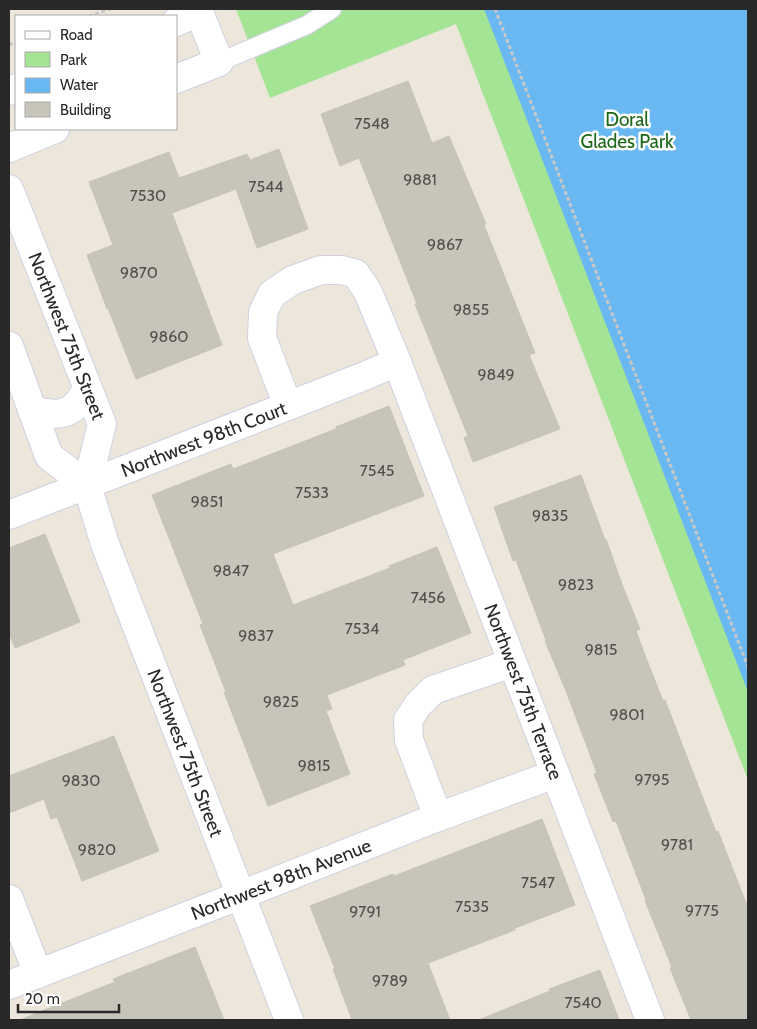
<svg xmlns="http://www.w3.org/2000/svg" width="757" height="1029" font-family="Cabin,sans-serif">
<rect width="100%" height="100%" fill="#ece7da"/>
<path fill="#a4e495" d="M 236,9 L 748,9 L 748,780 L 456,24 L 270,98 Z"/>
<path fill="#6ab8f1" d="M 484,9 L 748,9 L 748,692 Z"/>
<path fill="#c7c4ba" stroke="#c7c3b4" d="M 408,81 L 432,143 L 449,136 L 486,224 L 484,225 L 535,353 L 529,355 L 560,429 L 473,462 L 464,438 L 468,436 L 415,304 L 417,304 L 359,158 L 340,166 L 321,114 Z
M 279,149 L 308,229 L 257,248 L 236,189 L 172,213 L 222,345 L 136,379 L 108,308 L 107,309 L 87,255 L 113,245 L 89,182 L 169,152 L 179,178 L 247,154 L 250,160 Z
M 389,406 L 424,496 L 273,554 L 293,605 L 390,568 L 389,566 L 437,547 L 471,633 L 403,660 L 405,665 L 327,695 L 332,709 L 326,711 L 350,774 L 268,806 L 224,692 L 226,692 L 200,625 L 203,624 L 152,495 L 231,464 L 233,469 L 336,429 L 336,427 Z
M 581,475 L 605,540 L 606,539 L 623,587 L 640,629 L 636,631 L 646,658 L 663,701 L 665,700 L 716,832 L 718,831 L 748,908 L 748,1020 L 691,1020 L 670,968 L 672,967 L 645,901 L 646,900 L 616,821 L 613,822 L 594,774 L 597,773 L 566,691 L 545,641 L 546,640 L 516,560 L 513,561 L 494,507 Z
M 45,534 L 80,622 L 15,648 L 9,633 L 9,548 Z
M 114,736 L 159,851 L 82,881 L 57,817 L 51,819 L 44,799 L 9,813 L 9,776 Z
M 542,819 L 575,905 L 515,928 L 515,930 L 428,963 L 450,1020 L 352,1020 L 333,969 L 335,969 L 310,906 L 393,874 L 394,876 Z
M 195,947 L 224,1020 L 23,1020 L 22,1019 L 115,982 L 113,979 Z
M 600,970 L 619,1020 L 481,1020 L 481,1019 L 550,991 L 549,989 Z"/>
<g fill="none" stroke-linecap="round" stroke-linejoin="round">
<g stroke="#d0d0e3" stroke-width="20">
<path id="service" d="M 219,62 L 307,25 L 332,9"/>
</g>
<g stroke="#d0d0e3" stroke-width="30">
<g id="minor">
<path d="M 176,22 L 199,12 L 219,62 L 176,79"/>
<path d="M 9,91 L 16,88"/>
<path d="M 9,148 L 55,129"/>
<path id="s1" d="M 9,189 L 102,424 L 87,485 L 105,544 L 289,1020"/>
<path d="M 9,346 L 49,456 L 87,485"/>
<path id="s2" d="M 288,406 L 262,338 L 263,312 L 272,294 L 293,280 L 321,270 L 342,270 L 356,274 L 368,292 L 397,362 L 650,1020"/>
<path d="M 32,410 C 48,414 66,418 78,403 C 82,398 84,393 87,388"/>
<path id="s3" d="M 9,515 L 362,377 L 397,362"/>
<path d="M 438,817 L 409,740 L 408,720 L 418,705 L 433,690 L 512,663"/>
<path d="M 9,899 L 38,974"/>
<path id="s4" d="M 9,985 L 241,895 L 438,817 L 555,774"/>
</g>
</g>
<path stroke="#c7c7c7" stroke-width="3" stroke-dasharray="4 2.5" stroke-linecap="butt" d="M 495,9 L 748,667
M 89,16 L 110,9
M 9,45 L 16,42"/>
<use href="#service" stroke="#fff" stroke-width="18"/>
<use href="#minor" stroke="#fff" stroke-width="28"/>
</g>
<g text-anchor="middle" stroke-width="5" stroke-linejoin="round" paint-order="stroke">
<g font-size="16" fill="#50504d">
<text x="372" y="129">7548</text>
<text x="420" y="185">9881</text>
<text x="266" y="192">7544</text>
<text x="148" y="201">7530</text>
<text x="445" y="250">9867</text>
<text x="139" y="278">9870</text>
<text x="471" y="315">9855</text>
<text x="169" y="342">9860</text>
<text x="496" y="380">9849</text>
<text x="377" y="476">7545</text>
<text x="312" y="498">7533</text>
<text x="207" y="507">9851</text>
<text x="550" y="521">9835</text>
<text x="231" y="576">9847</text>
<text x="576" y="590">9823</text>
<text x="428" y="603">7456</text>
<text x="362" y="634">7534</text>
<text x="256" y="641">9837</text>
<text x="601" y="655">9815</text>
<text x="281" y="707">9825</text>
<text x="627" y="720">9801</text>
<text x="314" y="771">9815</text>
<text x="652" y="785">9795</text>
<text x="81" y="786">9830</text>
<text x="677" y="850">9781</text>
<text x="97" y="855">9820</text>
<text x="538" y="888">7547</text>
<text x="472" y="912">7535</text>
<text x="702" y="916">9775</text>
<text x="365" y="917">9791</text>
<text x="390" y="986">9789</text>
<text x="583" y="1008">7540</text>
</g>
<g font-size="19" fill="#1c6718" stroke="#fff">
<text x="627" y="126">Doral<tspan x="627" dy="22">Glades Park</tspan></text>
</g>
<g font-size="19" fill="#292929" stroke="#fff">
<text dy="7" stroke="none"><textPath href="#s1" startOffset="158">Northwest 75th Street</textPath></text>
<text dy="7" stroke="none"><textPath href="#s3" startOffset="209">Northwest 98th Court</textPath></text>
<text dy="7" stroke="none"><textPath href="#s2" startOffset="660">Northwest 75th Terrace</textPath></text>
<text dy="7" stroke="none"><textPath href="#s1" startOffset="601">Northwest 75th Street</textPath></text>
<text dy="7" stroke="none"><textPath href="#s4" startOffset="292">Northwest 98th Avenue</textPath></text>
</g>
</g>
<rect width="757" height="1029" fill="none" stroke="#292929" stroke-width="20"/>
<rect x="15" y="15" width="162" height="115" fill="#ffffff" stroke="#a9a9a9"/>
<rect x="25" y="31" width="25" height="8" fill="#ffffff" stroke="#a9a9a9"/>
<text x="60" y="40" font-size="15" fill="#292929">Road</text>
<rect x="25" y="52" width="25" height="15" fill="#a4e495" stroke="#a9a9a9"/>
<text x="60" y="65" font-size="15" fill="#292929">Park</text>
<rect x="25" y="78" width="25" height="15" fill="#6ab8f1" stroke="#a9a9a9"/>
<text x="60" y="90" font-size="15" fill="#292929">Water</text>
<rect x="25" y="102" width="25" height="15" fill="#c7c4ba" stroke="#a9a9a9"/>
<text x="60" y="115" font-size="15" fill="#292929">Building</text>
<path d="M18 1004v8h101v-8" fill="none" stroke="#292929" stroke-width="2.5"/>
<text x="25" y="1004" font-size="15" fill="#292929" stroke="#ffffff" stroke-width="4" paint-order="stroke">20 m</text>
</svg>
